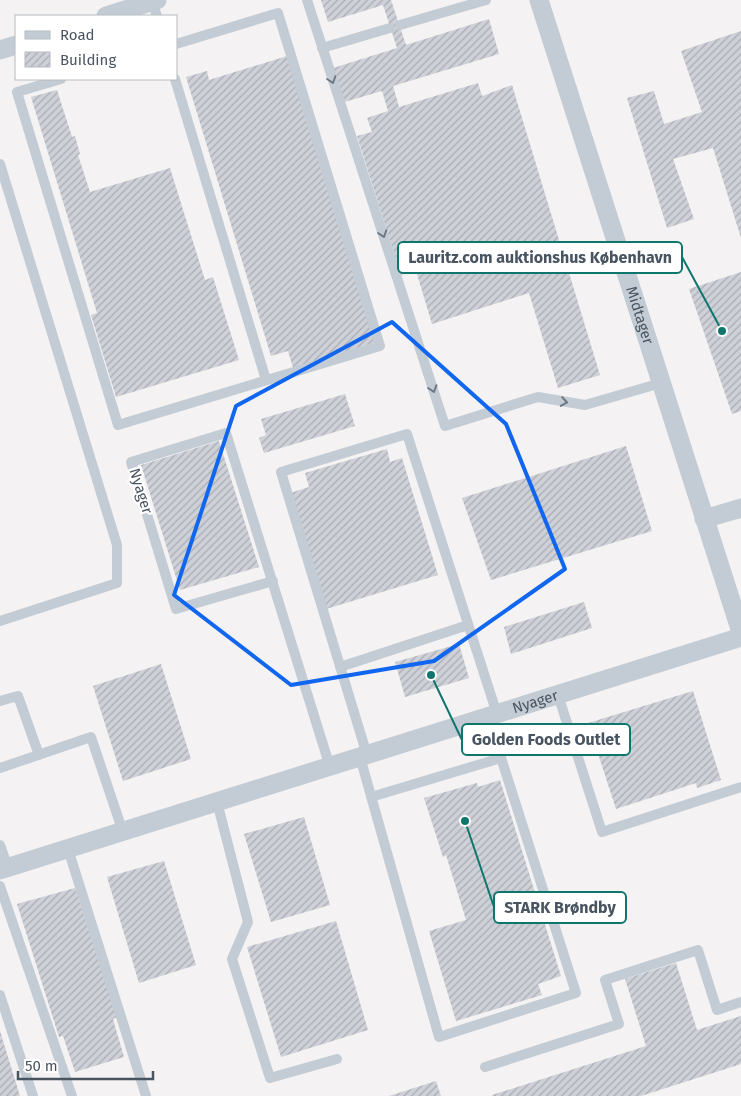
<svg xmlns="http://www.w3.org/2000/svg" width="741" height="1096" font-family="'Fira Sans',sans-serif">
<defs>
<pattern id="building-hatch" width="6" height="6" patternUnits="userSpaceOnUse" patternTransform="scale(1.25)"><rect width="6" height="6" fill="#ced1d7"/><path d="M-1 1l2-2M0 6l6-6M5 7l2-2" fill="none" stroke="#a9acb2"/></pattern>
</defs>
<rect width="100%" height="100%" fill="#f4f2f2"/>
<path fill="url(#building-hatch)" d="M 321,0 L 391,0 L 406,45 L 489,19 L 499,54 L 393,86 L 399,107 L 478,83 L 482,96 L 512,85 L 600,375 L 558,388 L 529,293 L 432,324 L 416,271 L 401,275 L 357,136 L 372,132 L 367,118 L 388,111 L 382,91 L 341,103 L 330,69 L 397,48 L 383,5 L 328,22 Z
M 741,31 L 741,238 L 713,148 L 673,159 L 694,219 L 667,228 L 627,98 L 654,91 L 664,124 L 702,112 L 681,51 Z
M 287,56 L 376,342 L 293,368 L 288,351 L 271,356 L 186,77 L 207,71 L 209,80 Z
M 57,90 L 72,137 L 75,136 L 80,154 L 78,155 L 90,192 L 170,168 L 205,280 L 213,277 L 239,360 L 116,397 L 91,315 L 97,313 L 31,97 Z
M 741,272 L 741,411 L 732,414 L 689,289 Z
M 345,394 L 355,426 L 264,453 L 259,438 L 266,435 L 261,419 Z
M 219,441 L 259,567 L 180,590 L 141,465 Z
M 626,446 L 652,531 L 491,580 L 462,498 Z
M 387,449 L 390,462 L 402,458 L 438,575 L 326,609 L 290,493 L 309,487 L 305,473 Z
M 584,602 L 592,628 L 511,654 L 504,627 Z
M 459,644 L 469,678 L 405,697 L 395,662 Z
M 161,664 L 191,759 L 123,781 L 93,686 Z
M 693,691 L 721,780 L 697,788 L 696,783 L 616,809 L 588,723 Z
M 500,780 L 561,976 L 538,984 L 542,995 L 456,1021 L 429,931 L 466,920 L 446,855 L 443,857 L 424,798 L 477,783 L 478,787 Z
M 304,817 L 330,905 L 271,922 L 244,834 Z
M 164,861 L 196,965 L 139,983 L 107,877 Z
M 75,888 L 117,1017 L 113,1019 L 124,1057 L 75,1072 L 63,1036 L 59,1037 L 17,904 Z
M 336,921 L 368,1030 L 281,1057 L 247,947 Z
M 676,963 L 697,1030 L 741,1016 L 741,1064 L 641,1096 L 493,1096 L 492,1095 L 646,1046 L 625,979 Z
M 0,1031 L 20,1096 L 0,1096 Z
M 436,1081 L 441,1096 L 389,1096 Z"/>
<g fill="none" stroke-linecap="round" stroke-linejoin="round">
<path stroke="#c3ccd4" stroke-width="10" d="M 307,0 L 445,426 L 538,397 L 585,405 L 661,383
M 152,2 L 157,16
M 400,25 L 486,0
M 322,48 L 390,28
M 61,79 L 17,92 L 118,425 L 380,346 L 278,13 L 176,44
M 175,79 L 266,380
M 0,164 L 117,545 L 117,583 L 0,621
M 273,581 L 176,609 L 131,462 L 226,433 L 330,767
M 340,667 L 468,625
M 558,695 L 602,832 L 741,787
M 0,701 L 18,696 L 39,755
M 367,755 L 281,472 L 407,434 L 497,714
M 360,757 L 439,1037 L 576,993 L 488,717
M 0,768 L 91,737 L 123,832
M 371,797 L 501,758
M 217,802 L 248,922 L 232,959 L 270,1078 L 337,1059
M 0,845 L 8,868
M 68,849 L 146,1096
M 0,886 L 72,1096
M 0,995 L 33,1096
M 485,1067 L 619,1024 L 605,980 L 698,950 L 717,1010 L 741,1002"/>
<g stroke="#c3ccd4" stroke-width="19">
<path id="s1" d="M 539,0 L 741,632"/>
<path d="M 106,16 L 157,0"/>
<path d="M 0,50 L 16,45"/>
<path d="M 704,519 L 741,508"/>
<path id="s2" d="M 0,870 L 741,637"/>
</g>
</g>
<defs><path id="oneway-chevron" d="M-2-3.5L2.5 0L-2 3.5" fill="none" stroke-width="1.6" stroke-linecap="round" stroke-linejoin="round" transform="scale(1.25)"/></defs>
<g stroke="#6e7884">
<use href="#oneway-chevron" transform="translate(332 80) rotate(72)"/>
<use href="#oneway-chevron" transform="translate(383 234) rotate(72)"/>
<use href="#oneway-chevron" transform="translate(433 389) rotate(72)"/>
<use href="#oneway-chevron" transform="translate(564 402) rotate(9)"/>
</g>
<path fill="none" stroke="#1166ef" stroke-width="4" stroke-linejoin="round" d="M 392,322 L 506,424 L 565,569 L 434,661 L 291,685 L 174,595 L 236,406 Z"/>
<g text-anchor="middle" stroke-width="4.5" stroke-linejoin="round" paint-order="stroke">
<g font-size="15" fill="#495461" stroke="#fff">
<text dy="5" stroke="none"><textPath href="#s1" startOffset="331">Midtager</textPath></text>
<text transform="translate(141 491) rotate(73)" y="5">Nyager</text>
<text dy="5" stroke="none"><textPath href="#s2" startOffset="561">Nyager</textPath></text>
</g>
</g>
<path fill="none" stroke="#0f766e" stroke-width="2" d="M722 331L682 257M431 675L462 740M465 821L494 907"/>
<g fill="#0f766e" stroke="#fff" stroke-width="2">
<circle cx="722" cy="331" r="5"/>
<circle cx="431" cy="675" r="5"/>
<circle cx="465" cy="821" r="5"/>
</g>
<g fill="#fff" stroke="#0f766e" stroke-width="2">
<rect x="398" y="242" width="284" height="31" rx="5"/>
<rect x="462" y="724" width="168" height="31" rx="5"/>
<rect x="494" y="892" width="132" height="31" rx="5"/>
</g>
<g font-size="16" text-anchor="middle" font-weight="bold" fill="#495461">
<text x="540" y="263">Lauritz.com auktionshus København</text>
<text x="546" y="745">Golden Foods Outlet</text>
<text x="560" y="913">STARK Brøndby</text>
</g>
<rect x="15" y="15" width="162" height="65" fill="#ffffff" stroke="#b6bbc0"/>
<rect x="25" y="31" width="25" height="8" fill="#c3ccd4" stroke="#b6bbc0"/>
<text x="60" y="40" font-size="15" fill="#495461">Road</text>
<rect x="25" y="52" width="25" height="15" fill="url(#building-hatch)" stroke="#b6bbc0"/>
<text x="60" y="65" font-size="15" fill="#495461">Building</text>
<path d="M18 1071v8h135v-8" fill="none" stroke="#495461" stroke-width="2.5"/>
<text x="25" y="1071" font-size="15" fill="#495461" stroke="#ffffff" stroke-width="4" paint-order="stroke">50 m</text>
</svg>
